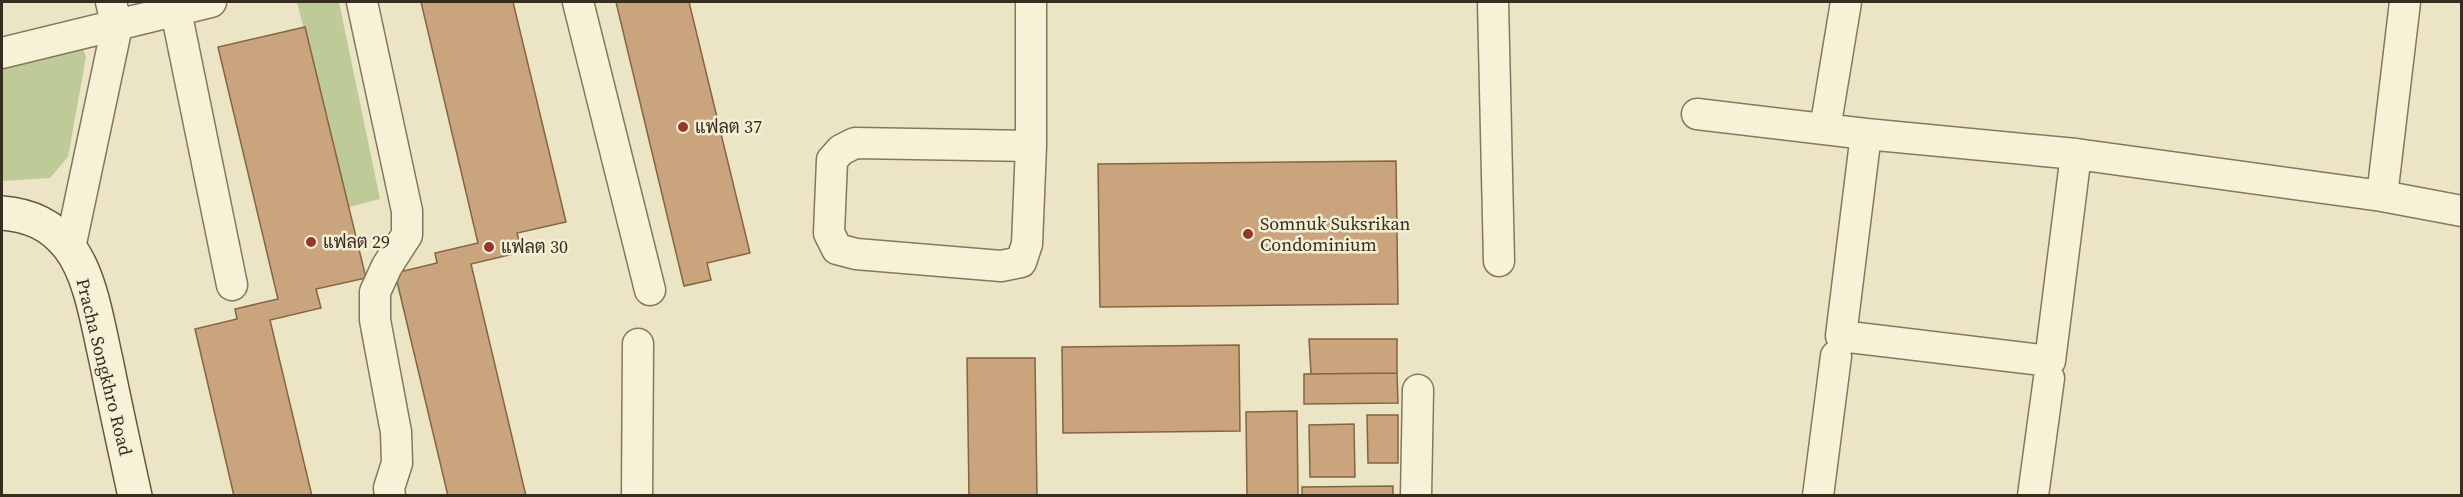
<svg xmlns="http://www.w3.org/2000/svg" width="2463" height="497" font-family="'Source Serif 4',Sarabun,serif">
<rect width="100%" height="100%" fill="#ece5c5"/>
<path fill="#bfca99" d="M 297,2 L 339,2 L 380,199 L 349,207 Z
M 82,45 L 86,57 L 68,157 L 50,178 L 2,181 L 2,65 Z"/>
<path fill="#c9a47c" stroke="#856443" stroke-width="1.5" d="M 421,2 L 513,2 L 566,222 L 517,233 L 522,252 L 471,264 L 526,496 L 448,496 L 395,273 L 437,263 L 435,253 L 478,243 Z
M 616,2 L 689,2 L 750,253 L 707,263 L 711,280 L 684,286 Z
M 305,27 L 366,278 L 316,289 L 321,308 L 270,320 L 312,496 L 234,496 L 195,329 L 237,319 L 235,309 L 278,299 L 218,47 Z
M 1396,161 L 1398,304 L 1100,307 L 1098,164 Z
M 1309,339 L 1397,339 L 1397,373 L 1311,374 Z
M 1239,345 L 1240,431 L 1063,433 L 1062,347 Z
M 967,358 L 1035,358 L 1037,496 L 969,496 Z
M 1397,373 L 1398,403 L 1304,404 L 1304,374 Z
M 1297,411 L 1298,496 L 1247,496 L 1246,412 Z
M 1367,415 L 1398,415 L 1398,463 L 1368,463 Z
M 1354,424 L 1355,477 L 1310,477 L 1309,425 Z
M 1393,486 L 1393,496 L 1302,496 L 1302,487 Z"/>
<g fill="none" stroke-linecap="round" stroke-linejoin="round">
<g stroke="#86775c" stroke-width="33">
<path id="street" d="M 362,2 L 407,211 L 407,235 L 387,266 L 375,292 L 375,320 L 396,432 L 397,463 L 389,488 L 390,496
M 578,2 L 650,290
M 1493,2 L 1499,261
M 176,11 L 232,285
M 2,53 L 211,2
M 1697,114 L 1866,134 L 2076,154 L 2382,196 L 2462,211
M 1825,129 L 1846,2
M 1866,134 L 1841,336 L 2050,361 L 2076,154
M 1031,146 L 855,143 L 841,150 L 832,160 L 829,233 L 837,249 L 856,254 L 1001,266 L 1021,262 L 1027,244 L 1031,146 L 1031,2
M 2382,196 L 2405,2
M 70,248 L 117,26 L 111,2
M 637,496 L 638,344
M 1416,496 L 1418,390
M 1818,496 L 1836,356
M 2033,496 L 2049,378"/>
</g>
<g stroke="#68583f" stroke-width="36">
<path id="secondary" d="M 2,213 C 29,215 51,224 69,247 C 91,275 98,326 106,360 C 115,405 125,450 135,496"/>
</g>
<use href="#street" stroke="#f7f1d8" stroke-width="30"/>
<use href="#secondary" stroke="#f7f1d8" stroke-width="33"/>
</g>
<g fill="#93382e" stroke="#f4eed4" stroke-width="2">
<circle cx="683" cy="127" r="6"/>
<circle cx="1248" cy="234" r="6"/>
<circle cx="311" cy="242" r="6"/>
<circle cx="489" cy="247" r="6"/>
</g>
<g text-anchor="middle" stroke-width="5" stroke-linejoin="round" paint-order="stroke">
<g font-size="18" fill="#372d1f" stroke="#f4eed4" text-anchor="start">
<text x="695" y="133">แฟลต 37</text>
<text x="1260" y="230">Somnuk Suksrikan<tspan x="1260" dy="21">Condominium</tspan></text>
<text x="323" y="248">แฟลต 29</text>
<text x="501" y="253">แฟลต 30</text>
</g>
<g font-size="18" fill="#372d1f" stroke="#f4eed4">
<text transform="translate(104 367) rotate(76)" y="6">Pracha Songkhro Road</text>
</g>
</g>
<rect width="2463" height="497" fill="none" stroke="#372d1f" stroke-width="6"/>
</svg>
